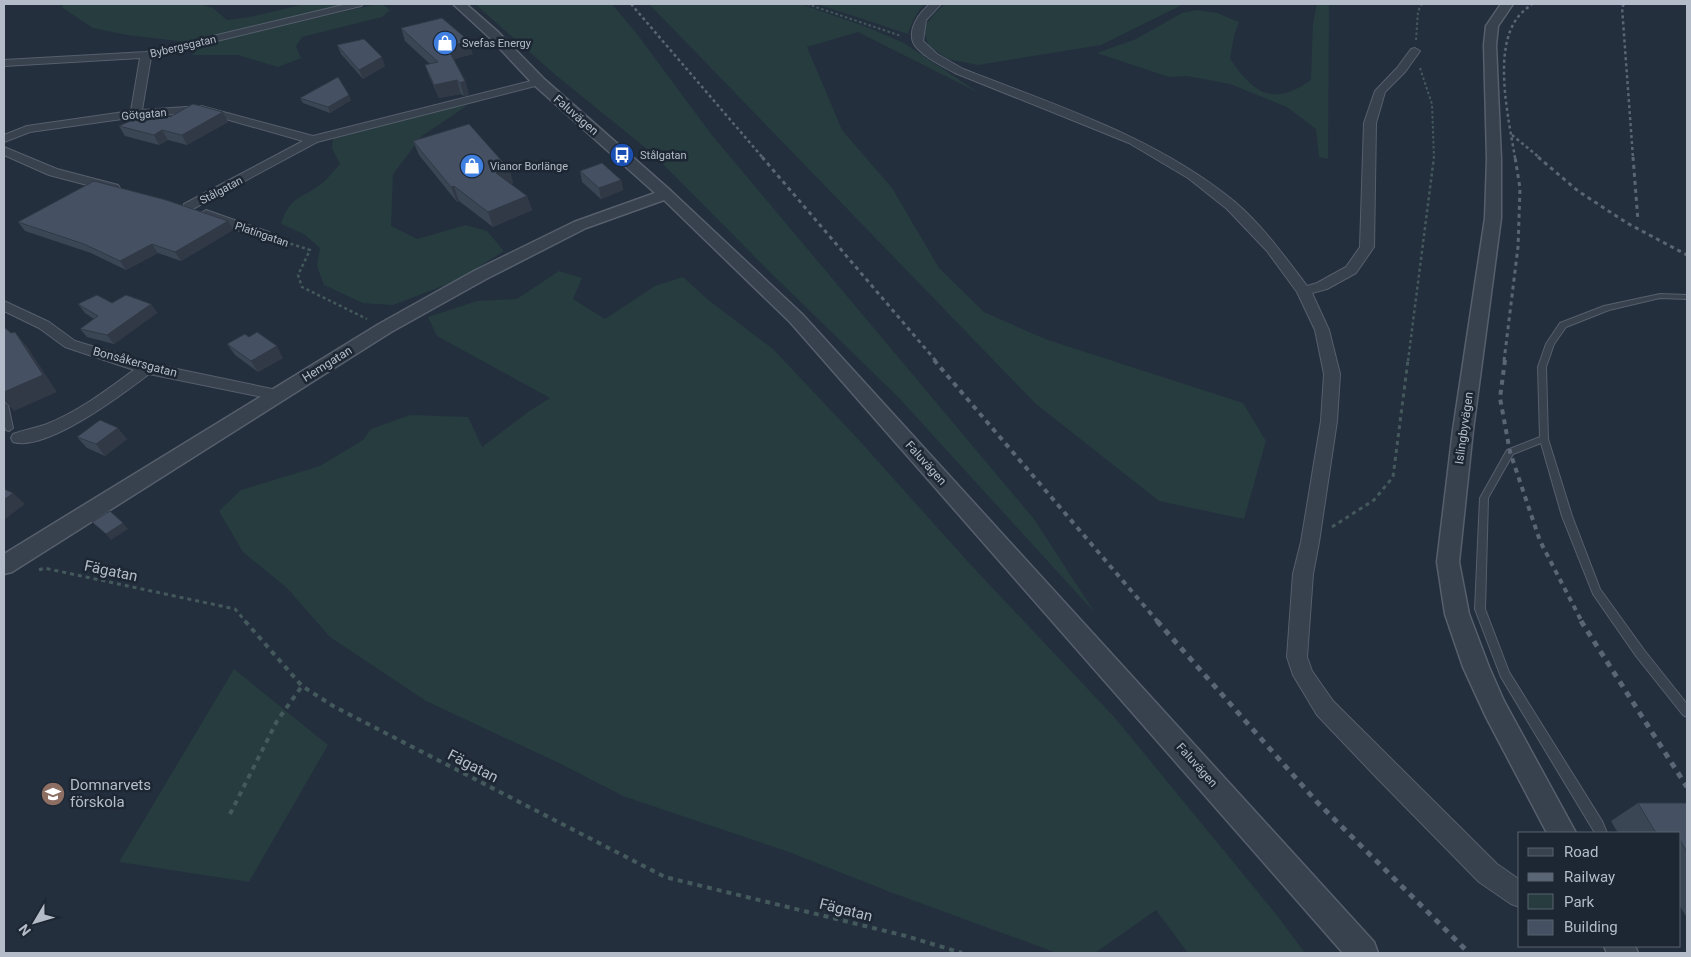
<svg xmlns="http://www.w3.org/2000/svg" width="1691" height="957" font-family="Roboto,sans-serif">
<rect width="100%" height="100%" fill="#242f3e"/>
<path fill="#263c3f" d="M 62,4 L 200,4 L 213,8 L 227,20 L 250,17 L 305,4 L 346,4 L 186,42 L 127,35 L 93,28 L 63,8 Z
M 382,4 L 390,10 L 382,17 L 302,37 L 296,46 L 301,58 L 278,67 L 238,55 L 192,55 L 200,45 L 368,6 Z
M 475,4 L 612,4 L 637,34 L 711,134 L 1034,519 L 1095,613 L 899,398 L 771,273 L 652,153 L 558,77 Z
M 649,4 L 800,4 L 864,26 L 904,43 L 979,93 L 858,32 L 807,47 L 842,130 L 892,188 L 939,268 L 984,312 L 1045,339 L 1243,403 L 1266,441 L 1244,519 L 1159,501 L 1036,404 Z
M 817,4 L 926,4 C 916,10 912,24 908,34 Z
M 945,4 L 1184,4 L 1101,45 L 978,65 L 948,59 L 929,46 L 923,29 L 934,14 Z
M 1317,4 L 1329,4 L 1328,159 L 1319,157 L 1316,129 L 1287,107 L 1230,84 L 1187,76 L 1169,77 L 1097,53 L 1136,39 L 1182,13 L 1197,10 L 1217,13 L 1239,22 L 1234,36 L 1230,59 C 1255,94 1272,107 1311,80 L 1313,23 Z
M 468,105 L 422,136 L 393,174 L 391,226 L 417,239 L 466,225 L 487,231 L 504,251 L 458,280 L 393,305 L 363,303 L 324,285 L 317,266 L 320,248 L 304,234 L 281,224 C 291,195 300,200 321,184 C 328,179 334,170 340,164 L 332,148 L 333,139 L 445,109 Z
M 559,271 L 582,278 L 573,299 L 605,319 L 655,286 L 683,277 L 707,299 L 773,349 L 857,438 L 970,564 L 1115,718 L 1276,914 L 1305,953 L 1188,953 L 1156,910 L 1095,953 L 1057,953 L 890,892 L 789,852 L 623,796 L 559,763 L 426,701 L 330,637 L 287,588 L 243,552 L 219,511 L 241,490 L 320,466 L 363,440 L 371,429 L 410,415 L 468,417 L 482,447 L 528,412 L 550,398 L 437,336 L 428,317 L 477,301 L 517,299 Z
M 234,669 L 328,745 L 249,882 L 119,862 Z"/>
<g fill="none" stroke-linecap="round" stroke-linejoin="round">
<g stroke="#565f6c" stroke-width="2">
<path id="service" d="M 1660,294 L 1687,295 L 1687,299 L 1660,298 L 1609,310 L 1566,327 L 1554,344 L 1546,367 L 1548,439 L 1572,516 L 1600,589 L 1644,650 L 1687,704 L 1687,717 L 1683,715 L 1636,656 L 1593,594 L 1562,516 L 1541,443 L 1513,454 L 1488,498 L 1485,609 L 1509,672 L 1602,821 L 1607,833 L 1595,833 L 1501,677 L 1475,609 L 1480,498 L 1507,450 L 1540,437 L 1538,367 L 1546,344 L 1560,323 L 1604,306 Z
M 4,402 L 8,405 L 13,428 L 9,431 L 6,430 L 4,423 Z"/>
</g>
<g stroke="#565f6c" stroke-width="2">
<path id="minor" d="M 347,4 L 363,4 L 361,6 L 151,57 L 142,110 L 201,106 L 313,136 L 539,79 L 544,82 L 543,84 L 317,142 L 189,211 L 184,210 L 183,207 L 184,204 L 303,141 L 201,112 L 136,117 L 30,132 L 4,142 L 4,135 L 27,126 L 131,111 L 140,58 L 4,66 L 4,60 L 146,52 Z
M 930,4 L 941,4 L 926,20 L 923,41 L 937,54 L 963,69 C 1057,106 1156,137 1235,202 C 1263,226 1285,257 1307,286 L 1317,283 L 1346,267 L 1360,247 L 1364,123 L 1375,91 L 1397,68 L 1411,49 L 1415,48 L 1420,51 L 1405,72 L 1385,92 L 1376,123 L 1374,247 L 1356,273 L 1327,289 L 1312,293 L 1329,330 L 1340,374 L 1337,421 L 1319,542 L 1313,574 L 1307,657 L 1312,671 L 1333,701 L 1497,864 L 1520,880 L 1520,907 L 1511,904 L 1479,882 L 1376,777 L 1317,715 L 1293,675 L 1287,657 L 1293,574 L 1301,542 L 1321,421 L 1324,374 L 1315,330 L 1297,292 L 1267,251 L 1227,209 L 1188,178 L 1129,143 L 955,73 C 944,67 918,54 913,42 C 908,28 920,12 930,4 Z
M 4,147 L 57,169 L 118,185 L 120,188 L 114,192 L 49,175 L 4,155 Z
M 206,210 L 269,232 L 271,235 L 269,238 L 259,238 L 201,217 L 199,214 Z
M 4,301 L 49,322 L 75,341 L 148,363 L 277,390 L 283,391 L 285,395 L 283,399 L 277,400 L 149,374 C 123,394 46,452 13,442 L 11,438 L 13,434 C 24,430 36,428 47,424 C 79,411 107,390 134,370 L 65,347 L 39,328 L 4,311 Z"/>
</g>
<g stroke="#565f6c" stroke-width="3">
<path id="tertiary" d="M 453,4 L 466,4 L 498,32 L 544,79 L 671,191 L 802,314 L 1374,942 L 1378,953 L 1343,953 L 790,322 L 664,200 L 586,228 L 486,279 L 391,332 L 12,572 L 4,574 L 4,554 L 379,324 L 474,271 L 574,222 L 655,193 L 534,85 L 490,38 Z
M 1501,4 L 1513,4 L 1498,26 L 1496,45 L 1501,159 L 1501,218 L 1473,430 L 1459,562 L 1469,614 L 1489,667 L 1504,701 L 1576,833 L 1547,833 L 1486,717 L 1463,667 L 1445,614 L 1437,562 L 1453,430 L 1485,218 L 1487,159 L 1484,45 L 1486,26 Z
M 1604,946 L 1635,946 L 1638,953 L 1607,953 Z"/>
</g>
<path stroke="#44595c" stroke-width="2" stroke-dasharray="2.5 2.5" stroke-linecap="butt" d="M 807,4 L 901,36
M 1416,40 L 1418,11 L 1422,4
M 1420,68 L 1432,104 L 1434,158"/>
<path stroke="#44595c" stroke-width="2.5" stroke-dasharray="3 3" stroke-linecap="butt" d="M 279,240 L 310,250 L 298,275 L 302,287 L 367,319
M 1408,361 L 1434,157"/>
<path stroke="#44595c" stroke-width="3" stroke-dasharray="4 4" stroke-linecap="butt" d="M 1332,527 L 1374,500 L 1393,477 L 1408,360
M 39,570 L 44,568 L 235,609 L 246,622"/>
<path stroke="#44595c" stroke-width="4" stroke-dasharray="5 5" stroke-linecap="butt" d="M 245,621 L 302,686 L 333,706 L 665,877 L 906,936 L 962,953
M 230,814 L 277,721 L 302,686"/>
<use href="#service" fill="#38414e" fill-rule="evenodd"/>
<use href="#minor" fill="#38414e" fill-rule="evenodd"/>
<use href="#tertiary" fill="#38414e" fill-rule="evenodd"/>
<path stroke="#5a6575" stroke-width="2.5" stroke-dasharray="3 3" stroke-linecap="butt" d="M 631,4 L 763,158
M 1624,4 L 1622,7 L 1633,158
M 1512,135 L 1540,158
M 1515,158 C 1509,120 1492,50 1518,17 C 1522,12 1527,8 1532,4"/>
<path stroke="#5a6575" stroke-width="3" stroke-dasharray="4 4" stroke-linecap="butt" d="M 762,157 L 936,361
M 1538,157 L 1578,191 L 1627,223 L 1687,255
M 1633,157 L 1638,221
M 1504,361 L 1518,247 L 1520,188 L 1515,157"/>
<path stroke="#5a6575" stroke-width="4" stroke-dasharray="5 5" stroke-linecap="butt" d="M 934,360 L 1158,622
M 1505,360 L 1500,398 L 1510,452 L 1540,541 L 1582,622"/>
<path stroke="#5a6575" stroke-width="5" stroke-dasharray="6 6" stroke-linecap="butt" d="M 1157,621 L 1317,802 L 1469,953
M 1581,621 L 1687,787"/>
</g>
<path fill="#3b4654" d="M 401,28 L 473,54 L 454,59 L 465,81 L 469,95 L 464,96 L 461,94 L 439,98 L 430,78 L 425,65 L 430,64 L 405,41 Z
M 337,45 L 385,66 L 363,79 L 341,54 Z
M 300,98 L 351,100 L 330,113 L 303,103 Z
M 223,112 L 228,122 L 187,145 L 168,140 L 159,145 L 125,136 L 119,126 L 170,117 Z
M 413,141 L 509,169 L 513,183 L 511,184 L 527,196 L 532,210 L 493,227 L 459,201 L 457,202 L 419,155 Z
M 580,171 L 621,180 L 623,190 L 601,199 L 582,182 Z
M 18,222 L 233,230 L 181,261 L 158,253 L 126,270 L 91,253 L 25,231 Z
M 112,303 L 151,304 L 157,313 L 114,344 L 87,337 L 80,329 L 94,319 L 85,313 L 78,304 Z
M 227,344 L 283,358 L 258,372 L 235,355 Z
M 77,437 L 127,439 L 105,456 L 87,448 Z
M 1638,803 L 1687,803 L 1687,918 L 1680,906 L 1680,833 L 1618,833 L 1611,821 Z"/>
<path fill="#303945" d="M 469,41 L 473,54 L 452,60 L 447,47 Z
M 382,57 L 385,66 L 363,79 L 359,70 Z
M 457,80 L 461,94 L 439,98 L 434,85 Z
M 465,81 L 469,95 L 464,96 L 460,83 Z
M 349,95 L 351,100 L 330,113 L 328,107 Z
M 223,112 L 228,122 L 187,145 L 182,135 Z
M 162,130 L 168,140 L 159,145 L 154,135 Z
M 509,169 L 513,183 L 500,188 L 496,173 Z
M 621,180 L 623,190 L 601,199 L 599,188 Z
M 454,186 L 459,201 L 457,202 L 451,187 Z
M 527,196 L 532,210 L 493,227 L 488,212 Z
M 228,221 L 233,230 L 181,261 L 175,252 Z
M 152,244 L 158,253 L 126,270 L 120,261 Z
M 151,304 L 157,313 L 114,344 L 107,335 Z
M 15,332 L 28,348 L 57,392 L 14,411 L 4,400 L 4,392 Z
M 277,346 L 283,358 L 258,372 L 251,361 Z
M 118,428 L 127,439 L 105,456 L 96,444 Z
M 13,493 L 25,504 L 4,520 L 4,500 Z
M 123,523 L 128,529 L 111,540 L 106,534 Z"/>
<path fill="#455162" stroke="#303945" d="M 442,18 L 469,41 L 447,47 L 465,81 L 460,83 L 457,80 L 434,85 L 425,65 L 438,62 L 401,28 Z
M 364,39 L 382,57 L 359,70 L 337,45 Z
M 338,77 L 349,95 L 328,107 L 300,98 Z
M 193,104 L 223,112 L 182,135 L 162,130 L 154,135 L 119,126 L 153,111 L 170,117 Z
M 469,124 L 509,169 L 496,173 L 527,196 L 488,212 L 454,186 L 451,187 L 413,141 Z
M 602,163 L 621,180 L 599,188 L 580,171 Z
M 94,181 L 166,200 L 228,221 L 175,252 L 152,244 L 120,261 L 84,244 L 18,222 Z
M 97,295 L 112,303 L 126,295 L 151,304 L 107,335 L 80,329 L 98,316 L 78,304 Z
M 4,327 L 11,333 L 15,332 L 43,375 L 4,392 Z
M 257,332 L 277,346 L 251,361 L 227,344 L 245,334 L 249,337 Z
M 100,420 L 118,428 L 96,444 L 77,437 Z
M 4,489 L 13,493 L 4,500 Z
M 110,511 L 123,523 L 106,534 L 92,522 Z
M 1638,803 L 1687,803 L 1687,852 L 1680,840 L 1680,833 L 1656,833 Z"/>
<defs>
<g id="shop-disc" transform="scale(1.25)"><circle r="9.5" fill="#3f7fe0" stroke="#1d2633"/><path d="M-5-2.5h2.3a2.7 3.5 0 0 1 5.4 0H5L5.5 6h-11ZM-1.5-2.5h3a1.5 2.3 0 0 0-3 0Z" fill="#fff"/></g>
<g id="bus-disc" transform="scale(1.25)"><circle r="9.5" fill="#1a4fb4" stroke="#1d2633"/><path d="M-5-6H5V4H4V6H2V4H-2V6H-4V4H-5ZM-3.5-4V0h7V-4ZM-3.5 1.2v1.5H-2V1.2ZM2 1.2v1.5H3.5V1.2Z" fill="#fff"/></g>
<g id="school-disc" transform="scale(1.25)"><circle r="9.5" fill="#8d6e63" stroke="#1d2633"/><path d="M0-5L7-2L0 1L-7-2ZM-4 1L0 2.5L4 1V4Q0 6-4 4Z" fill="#fff"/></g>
</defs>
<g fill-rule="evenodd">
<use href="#shop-disc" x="445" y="43"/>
<use href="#bus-disc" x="622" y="155"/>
<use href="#shop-disc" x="472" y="166"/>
<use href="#school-disc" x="53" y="794"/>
</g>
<g text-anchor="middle" stroke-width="5" stroke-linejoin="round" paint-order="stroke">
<g font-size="11" fill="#b4bcc9" stroke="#1d2633" text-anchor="start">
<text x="462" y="47">Svefas Energy</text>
<text x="640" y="159">Stålgatan</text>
<text x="490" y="170">Vianor Borlänge</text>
</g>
<g font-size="11" fill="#b4bcc9" stroke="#1d2633">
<text transform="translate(183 46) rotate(-13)" y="4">Bybergsgatan</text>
<text transform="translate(144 114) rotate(-5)" y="4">Götgatan</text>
<text transform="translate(221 190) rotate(-28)" y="4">Stålgatan</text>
<text transform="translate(262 234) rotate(19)" y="4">Platingatan</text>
</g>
<g font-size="12" fill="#b4bcc9" stroke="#1d2633">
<text transform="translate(576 115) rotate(41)" y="4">Faluvägen</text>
<text transform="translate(135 362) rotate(15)" y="4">Bonsåkersgatan</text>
<text transform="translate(327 364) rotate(-32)" y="4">Hemgatan</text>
<text transform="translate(1464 428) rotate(-82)" y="4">Islingbyvägen</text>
<text transform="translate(926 463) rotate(48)" y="4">Faluvägen</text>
<text transform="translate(1197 765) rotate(48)" y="4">Faluvägen</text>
</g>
<g font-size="15" fill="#b4bcc9" stroke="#1d2633">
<text transform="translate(111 571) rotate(12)" y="5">Fägatan</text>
<text transform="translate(473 766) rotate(27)" y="5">Fägatan</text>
<text transform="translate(846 910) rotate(14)" y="5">Fägatan</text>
</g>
<g font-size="15" fill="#b4bcc9" stroke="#1d2633" text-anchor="start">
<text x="70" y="790">Domnarvets<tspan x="70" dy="17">förskola</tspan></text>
</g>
</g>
<rect width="1691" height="957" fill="none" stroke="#b4bcc9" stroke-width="10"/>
<rect x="1518" y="832" width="162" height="115" fill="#1d2633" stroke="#59626f"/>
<rect x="1528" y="848" width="25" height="8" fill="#38414e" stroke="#59626f"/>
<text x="1564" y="857" font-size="15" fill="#b4bcc9">Road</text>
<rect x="1528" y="873" width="25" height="8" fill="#5a6575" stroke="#59626f"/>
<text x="1564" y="882" font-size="15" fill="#b4bcc9">Railway</text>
<rect x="1528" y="894" width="25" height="15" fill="#263c3f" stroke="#59626f"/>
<text x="1564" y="907" font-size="15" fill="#b4bcc9">Park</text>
<rect x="1528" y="920" width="25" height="15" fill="#455162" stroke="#59626f"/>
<text x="1564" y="932" font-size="15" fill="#b4bcc9">Building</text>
<g transform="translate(35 922) rotate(232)" stroke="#1d2633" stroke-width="4" paint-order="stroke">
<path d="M0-4L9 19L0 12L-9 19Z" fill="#b4bcc9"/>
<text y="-8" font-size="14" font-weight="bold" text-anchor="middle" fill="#b4bcc9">N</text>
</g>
</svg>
